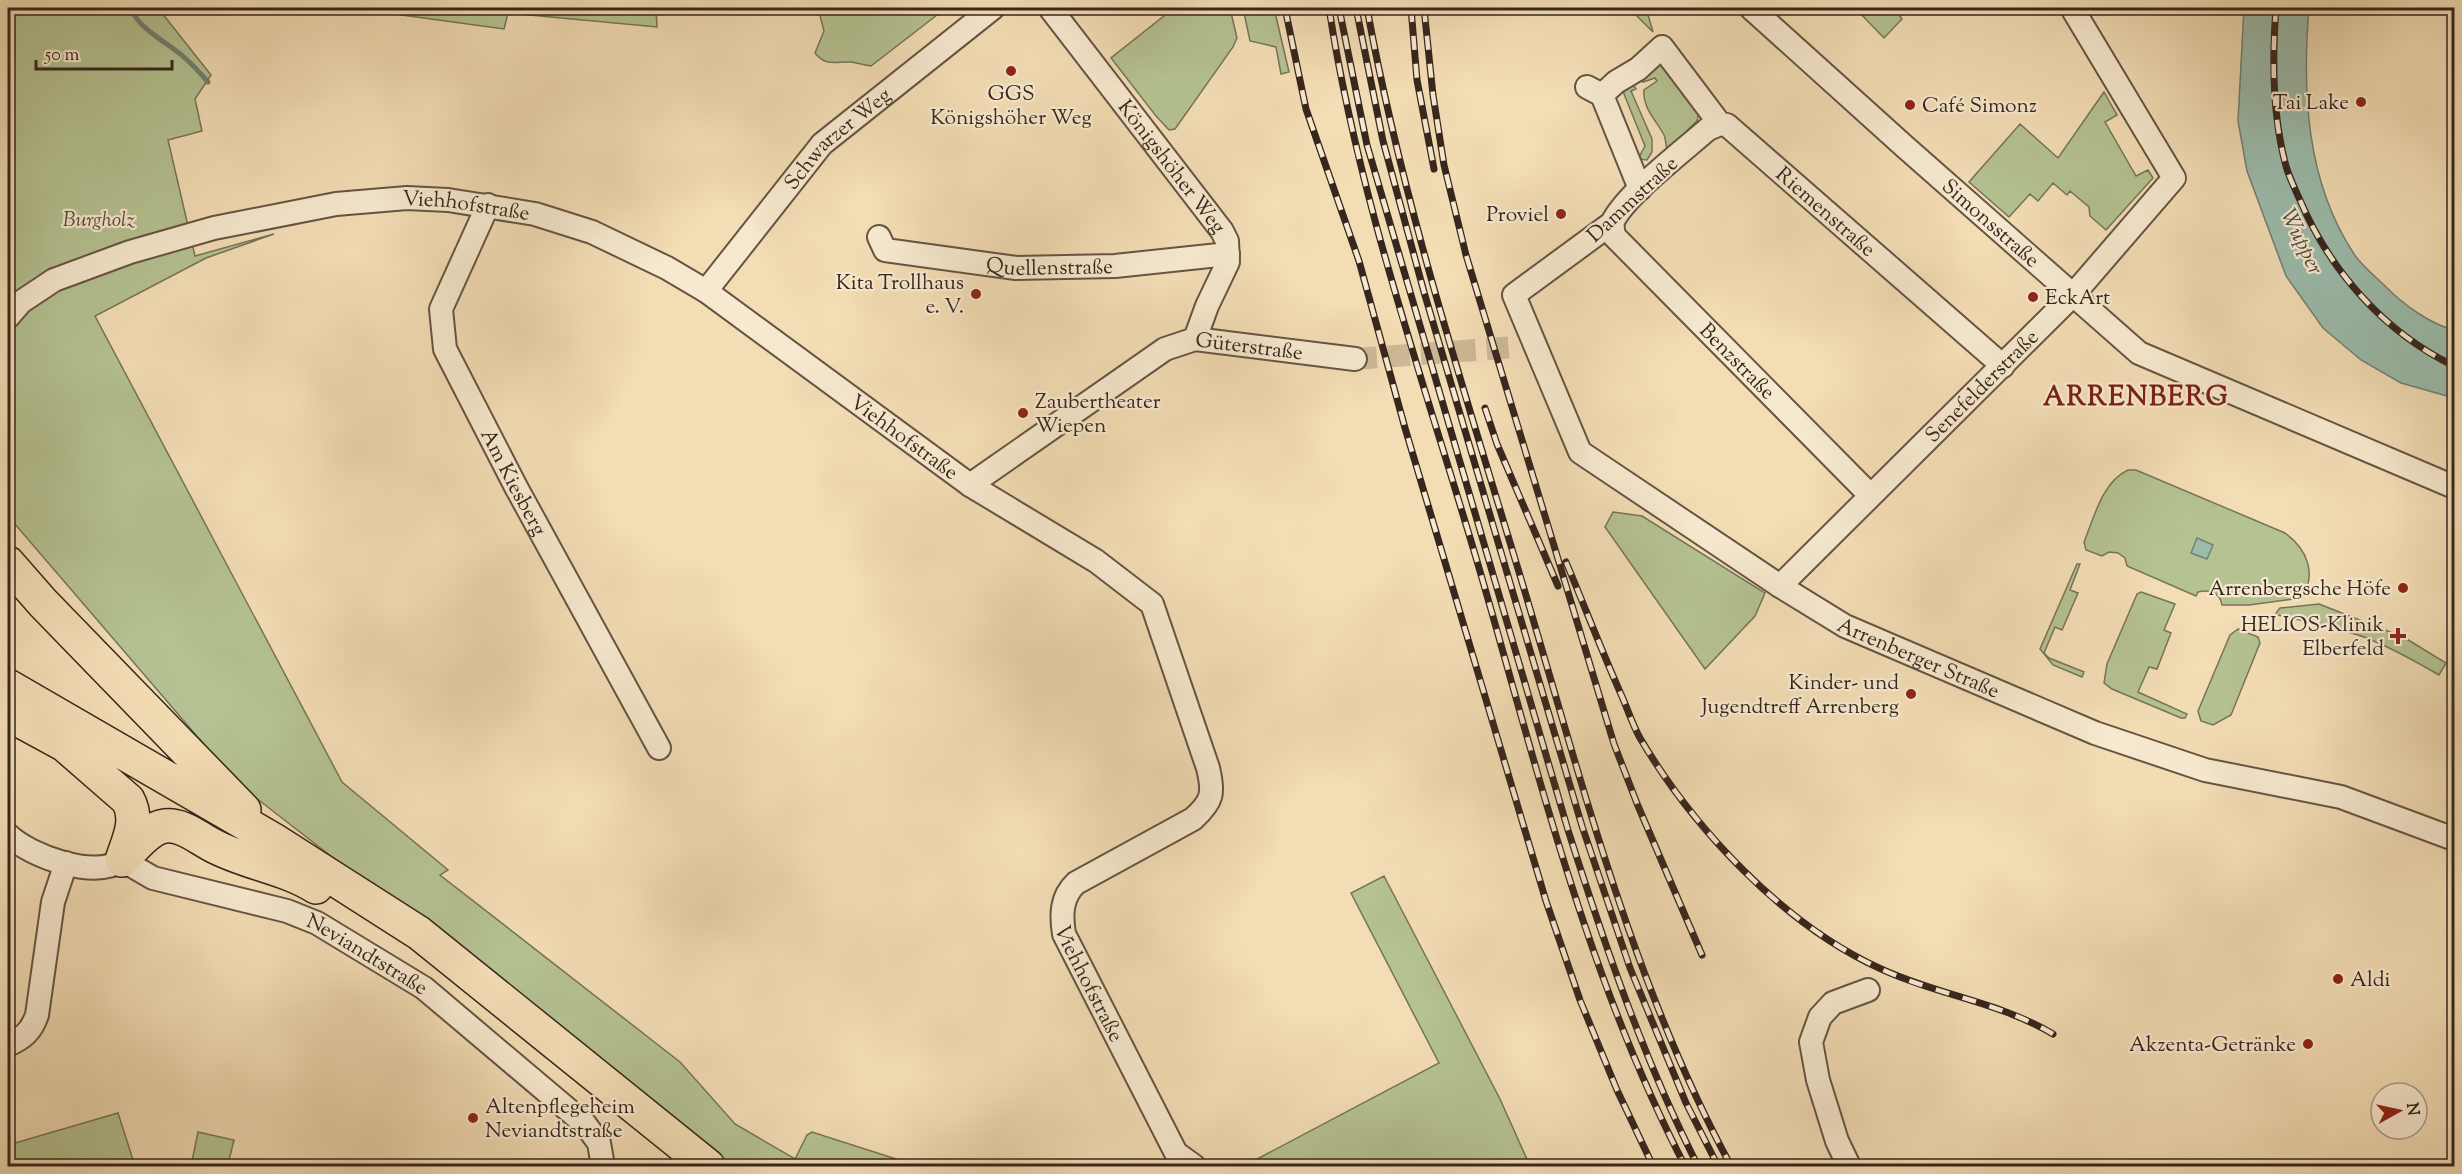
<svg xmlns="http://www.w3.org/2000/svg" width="2462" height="1174" font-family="'Sorts Mill Goudy',serif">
<rect width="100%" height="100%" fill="#f3ddb5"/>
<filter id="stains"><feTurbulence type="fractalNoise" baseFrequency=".00333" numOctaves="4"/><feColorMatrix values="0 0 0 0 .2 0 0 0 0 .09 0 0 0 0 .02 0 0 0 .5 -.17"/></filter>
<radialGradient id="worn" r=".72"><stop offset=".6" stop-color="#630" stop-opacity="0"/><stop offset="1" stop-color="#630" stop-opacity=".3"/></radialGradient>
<path fill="#b5c292" stroke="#767458" stroke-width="1.5" d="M 8,8 L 158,8 L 211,75 L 195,99 L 202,131 L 168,140 L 195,256 L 274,234 L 206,258 L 95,316 L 342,782 L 448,870 L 440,875 L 680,1062 L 735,1124 L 795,1159 L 807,1135 L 812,1132 L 918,1166 L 730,1166 L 238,784 L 8,516 Z
M 350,8 L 656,8 L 657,27 L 508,13 L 504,29 Z
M 818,8 L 946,8 L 871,66 C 864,65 858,63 851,62 C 836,61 826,67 815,53 L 824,31 Z
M 1174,8 L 1230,8 L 1237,38 L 1233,47 L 1175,129 L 1169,130 L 1156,116 L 1111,58 Z
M 1243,8 L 1274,8 L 1289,72 L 1281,74 L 1276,47 L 1250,41 Z
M 1629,8 L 1646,8 L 1653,32 Z
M 1855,8 L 1894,8 L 1902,19 L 1884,38 Z
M 1650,63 L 1661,63 L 1699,112 L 1697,121 L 1667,150 C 1666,146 1666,140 1664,135 C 1657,121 1642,108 1644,90 L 1657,81 L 1655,78 L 1643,82 L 1637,74 Z
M 1630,80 L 1636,89 L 1631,91 L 1652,139 L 1652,152 L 1647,160 L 1638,159 L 1645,146 L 1620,84 Z
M 2104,92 L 2117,115 L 2105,122 L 2136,176 L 2148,170 L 2153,178 L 2106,230 L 2090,216 L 2089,207 L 2070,191 L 2067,195 L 2053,183 L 2038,201 L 2030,194 L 2009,217 L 1969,182 L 2020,124 L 2058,158 Z
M 2128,470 L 2136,470 L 2285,533 C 2307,549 2317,573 2302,598 L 2249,605 L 2222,605 C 2220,592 2209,589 2198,592 L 2196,596 L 2127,566 L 2125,558 L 2118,553 L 2109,552 L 2102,556 L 2086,550 L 2084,542 C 2094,518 2102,482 2128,470 Z
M 1613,512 L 1642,516 L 1765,593 L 1755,616 L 1705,669 L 1605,527 Z
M 2077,564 L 2080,564 L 2070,590 L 2078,593 L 2062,630 L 2055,627 L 2044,653 L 2049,658 L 2084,672 L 2082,677 L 2053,665 L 2040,649 Z
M 2141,592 L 2175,604 L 2164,630 L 2171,633 L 2157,669 L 2149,667 L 2138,692 L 2187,714 L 2185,718 L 2181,718 L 2112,689 L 2104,683 L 2107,664 L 2137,594 Z
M 2319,604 L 2405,638 L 2446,663 L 2439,675 C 2415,661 2390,647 2364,637 C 2336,627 2306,621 2277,615 L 2276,613 L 2280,608 Z
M 2238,629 L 2258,637 L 2260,643 L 2231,715 L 2213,725 L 2201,721 L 2198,711 L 2230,635 Z
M 1384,876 L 1500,1099 L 1530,1166 L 1244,1166 L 1439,1063 L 1351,893 Z
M 118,1113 L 135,1166 L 8,1166 L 8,1145 Z
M 198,1132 L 234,1140 L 228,1164 L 233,1166 L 191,1166 Z"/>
<path fill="#9bbcac" stroke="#738073" stroke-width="1.5" d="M 2244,8 L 2309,8 C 2302,92 2306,181 2354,254 C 2362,266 2376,277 2386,287 C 2404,305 2430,324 2454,330 L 2454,398 L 2401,383 L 2361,360 L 2323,328 L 2286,276 L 2247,171 L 2238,121 Z
M 2197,538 L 2213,545 L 2207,559 L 2191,553 Z"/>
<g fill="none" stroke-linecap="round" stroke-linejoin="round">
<path stroke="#738073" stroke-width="5" d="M 130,8 C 142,32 166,41 185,58 C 193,65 201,74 208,82"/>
<path stroke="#cdb897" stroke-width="22" stroke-dasharray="22 11" stroke-linecap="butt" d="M 1355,359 L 1516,347"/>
<g stroke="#665443" stroke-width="26">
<g id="minor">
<path id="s1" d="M 1050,8 L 1222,231 L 1227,241 L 1228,262 L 1207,306 L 1195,339"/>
<path id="s2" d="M 1751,8 L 1904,146 L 2139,353 L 2454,487"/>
<path d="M 1587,87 L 1602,95 L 1640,189"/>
<path id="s3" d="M 1602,95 L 1616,82 L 1638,69 L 1662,47 L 1720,124 L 1727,125 L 2003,366"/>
<path id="s4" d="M 1720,124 L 1708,129 C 1683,151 1625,195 1612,223 L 1514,295 L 1580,452 L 1780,586 L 1845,626 L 2095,733 L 2205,770 L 2341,797 L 2454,839"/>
<path id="s5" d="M 488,205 L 441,309 L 445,349 L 516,487 L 659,748"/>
<path id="s6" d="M 1612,223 L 1614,236 L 1870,495"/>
<path id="s7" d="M 879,237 L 885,250 L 1016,268 L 1115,266 L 1228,254"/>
<path id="s8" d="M 706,291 L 822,144 L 993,8"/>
<path id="s9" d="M 8,317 L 21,302 L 54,280 L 130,252 L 214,228 L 336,204 L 407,198 L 448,200 L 535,214 L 592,232 L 667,268 L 706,291 L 970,485 L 1096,561 L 1152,604 L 1208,768 C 1214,793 1213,801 1193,819 L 1076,883 C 1061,897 1061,915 1064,934 L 1176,1153 L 1194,1166"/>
<path id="s10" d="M 970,485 L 1165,349 L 1195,339 L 1355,359"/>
<path id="s11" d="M 1780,586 L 2073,295 L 2174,178 L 2072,8"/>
<path id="s12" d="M 8,835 C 30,856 95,880 122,860 L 153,878 L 287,911 L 317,923 L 424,988 L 585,1124 L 599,1143 L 603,1166"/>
<path d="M 8,1045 C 23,1038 31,1032 37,1015 L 53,902 L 66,863"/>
<path d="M 1849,1166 L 1837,1141 L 1818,1080 L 1811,1042 L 1820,1017 L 1833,1003 L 1868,990"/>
</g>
</g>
<g stroke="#37261d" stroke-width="36">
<path id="highway" d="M 8,563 L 43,603 L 244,810
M 8,686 L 272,839 L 419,933 L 708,1166
M 8,714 L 76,751
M 66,746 L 128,800 C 139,820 129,839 122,860
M 122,860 C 134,848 148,828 165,826 C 182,824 197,837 212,845 C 245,863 284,867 316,887"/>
</g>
<use href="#minor" stroke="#f7e9cf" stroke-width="22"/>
<use href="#highway" stroke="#f3ddb5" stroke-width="33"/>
<g stroke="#37261d" stroke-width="7">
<path id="rail" d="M 1285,8 L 1306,109 L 1359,261 L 1405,428 L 1546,901 L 1580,1000 L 1617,1090 L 1653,1166
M 1329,8 C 1358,197 1423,379 1477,561 C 1537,766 1586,976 1685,1166
M 1339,8 L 1367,145 L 1568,830 C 1605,946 1643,1058 1698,1166
M 1356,8 L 1383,141 L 1424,292 L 1582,826 L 1630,968 L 1686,1103 L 1718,1166
M 1367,8 C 1403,206 1467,399 1525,592 C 1583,786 1634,987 1731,1166
M 1411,8 L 1417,80 L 1434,169
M 1424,8 L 1433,95 L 1444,165 L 1466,255 L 1614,744 L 1638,806 L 1702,955
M 2276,8 C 2272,60 2272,115 2286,166 C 2289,177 2295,189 2300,200 C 2330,271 2384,332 2454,366
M 1485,408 L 1497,444 L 1558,586
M 1566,562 C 1584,605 1601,649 1620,692 C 1627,707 1632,724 1640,738 C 1693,828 1783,924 1879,968 C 1936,995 1997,1001 2053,1034"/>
</g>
<use href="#rail" stroke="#f7e9cf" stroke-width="4.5" stroke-dasharray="14" stroke-linecap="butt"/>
</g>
<g fill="#8f2418" stroke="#f7e9cf" stroke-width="2">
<circle cx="1011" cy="71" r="6"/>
<circle cx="2361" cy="102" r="6"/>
<circle cx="1910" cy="105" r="6"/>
<circle cx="1561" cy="214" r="6"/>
<circle cx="976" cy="294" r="6"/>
<circle cx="2033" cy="297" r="6"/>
<circle cx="1023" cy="413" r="6"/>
<circle cx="2403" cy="588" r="6"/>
<path d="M2395 627h6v6h6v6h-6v6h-6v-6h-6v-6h6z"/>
<circle cx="1911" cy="694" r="6"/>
<circle cx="2338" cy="979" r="6"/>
<circle cx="2308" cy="1044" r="6"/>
<circle cx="473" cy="1118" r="6"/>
</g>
<g text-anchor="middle" stroke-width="4.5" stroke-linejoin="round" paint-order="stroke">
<g font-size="21" fill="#37261d" stroke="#f7e9cf" text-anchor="end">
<text x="1011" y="100" text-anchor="middle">GGS<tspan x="1011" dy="24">Königshöher Weg</tspan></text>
<text x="2349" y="109">Tai Lake</text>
<text x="1922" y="112" text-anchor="start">Café Simonz</text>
<text x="1549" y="221">Proviel</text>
<text x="964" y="289">Kita Trollhaus<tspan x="964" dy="24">e. V.</tspan></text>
<text x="2045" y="304" text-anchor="start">EckArt</text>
<text x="1035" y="408" text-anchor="start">Zaubertheater<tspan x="1035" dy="24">Wiepen</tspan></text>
<text x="2391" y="595">Arrenbergsche Höfe</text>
<text x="2384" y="631">HELIOS-Klinik<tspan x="2384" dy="24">Elberfeld</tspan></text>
<text x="1899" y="689">Kinder- und<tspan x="1899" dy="24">Jugendtreff Arrenberg</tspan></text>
<text x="2350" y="986" text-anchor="start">Aldi</text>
<text x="2296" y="1051">Akzenta-Getränke</text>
<text x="485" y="1113" text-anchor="start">Altenpflegeheim<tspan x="485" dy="24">Neviandtstraße</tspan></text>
</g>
<g font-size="21" fill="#37261d" stroke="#f7e9cf">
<text dy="7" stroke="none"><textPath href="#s8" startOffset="202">Schwarzer Weg</textPath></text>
<text dy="7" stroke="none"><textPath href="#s1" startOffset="200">Königshöher Weg</textPath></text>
<text transform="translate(1632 199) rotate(-43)" y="7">Dammstraße</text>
<text dy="7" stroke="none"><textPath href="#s9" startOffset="483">Viehhofstraße</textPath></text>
<text dy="7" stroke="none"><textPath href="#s3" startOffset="312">Riemenstraße</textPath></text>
<text dy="7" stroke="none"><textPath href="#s2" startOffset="322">Simonsstraße</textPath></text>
<text dy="7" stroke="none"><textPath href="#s7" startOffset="180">Quellenstraße</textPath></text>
<text dy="7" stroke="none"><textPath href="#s10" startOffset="324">Güterstraße</textPath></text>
<text dy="7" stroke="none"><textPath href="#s6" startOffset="189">Benzstraße</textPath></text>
<text dy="7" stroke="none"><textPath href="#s11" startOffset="284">Senefelderstraße</textPath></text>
<text dy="7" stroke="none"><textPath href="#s9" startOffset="987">Viehhofstraße</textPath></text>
<text dy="7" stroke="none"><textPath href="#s5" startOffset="304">Am Kiesberg</textPath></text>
<text dy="7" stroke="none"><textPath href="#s4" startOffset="837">Arrenberger Straße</textPath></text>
<text dy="7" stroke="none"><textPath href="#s12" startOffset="388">Neviandtstraße</textPath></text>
<text dy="7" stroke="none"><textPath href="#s9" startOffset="1760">Viehhofstraße</textPath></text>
</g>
<g font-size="21" font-style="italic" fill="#564d3a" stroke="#f7e9cf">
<text x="99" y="226">Burgholz</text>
</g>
<g font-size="22" font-style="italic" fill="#504c41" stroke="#f7e9cf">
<text transform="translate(2303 241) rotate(64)" y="8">Wupper</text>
</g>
<g font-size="27" font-weight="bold" letter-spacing="1.5" fill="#7a1f14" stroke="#f7e9cf">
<text x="2136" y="405">ARRENBERG</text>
</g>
</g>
<rect width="2462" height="1174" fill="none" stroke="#f3ddb5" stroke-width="30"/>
<rect x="9" y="9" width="2444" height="1156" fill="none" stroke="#37261d" stroke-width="3"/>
<rect x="15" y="15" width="2432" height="1144" fill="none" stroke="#37261d" stroke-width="1.5"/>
<g transform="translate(2399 1111) rotate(82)"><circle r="28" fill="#f7e9cf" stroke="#aa9b88" stroke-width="1.5"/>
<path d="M0-4.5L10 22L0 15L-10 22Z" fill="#8f2418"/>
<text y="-9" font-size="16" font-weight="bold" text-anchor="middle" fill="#37261d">N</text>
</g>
<path d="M36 60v9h136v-9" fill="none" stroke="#37261d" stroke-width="3"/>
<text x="45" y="60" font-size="18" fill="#37261d" stroke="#f7e9cf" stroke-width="4.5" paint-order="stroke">50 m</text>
<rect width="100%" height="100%" filter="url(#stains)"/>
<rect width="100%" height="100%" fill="url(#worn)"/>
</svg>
